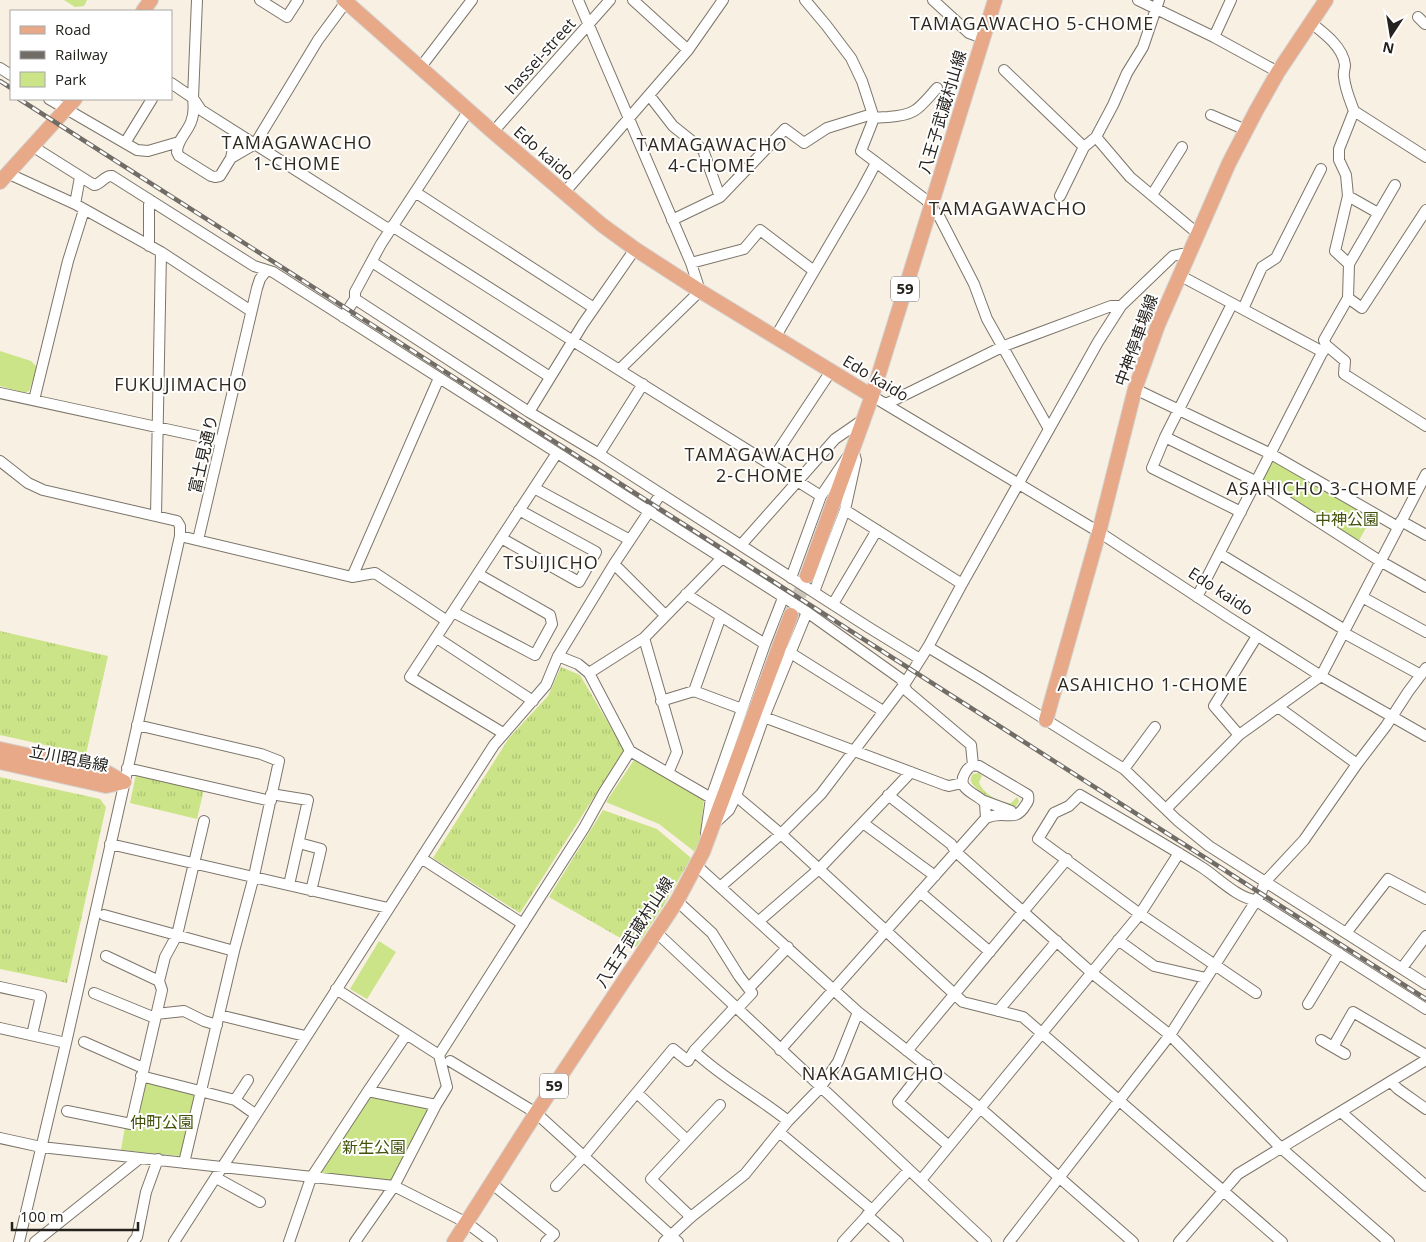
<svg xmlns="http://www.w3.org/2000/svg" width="1426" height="1242" font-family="'Open Sans','Noto Sans JP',sans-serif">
<defs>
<pattern id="grass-tufts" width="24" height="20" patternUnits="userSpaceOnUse" patternTransform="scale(1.25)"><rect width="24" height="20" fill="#cae487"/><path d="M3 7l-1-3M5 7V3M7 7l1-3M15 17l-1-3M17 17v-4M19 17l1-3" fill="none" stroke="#adc374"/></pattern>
</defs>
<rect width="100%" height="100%" fill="#f8f0e3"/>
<path fill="url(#grass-tufts)" d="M 0,631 L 108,656 L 86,754 L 0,735 Z
M 561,667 L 580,675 L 624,750 L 520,913 L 433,858 L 509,738 L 548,696 Z
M 979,773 L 982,776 L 979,782 C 982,793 1000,803 1011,803 L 1017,797 L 1019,801 L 1015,808 L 989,801 C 985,790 964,786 973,774 Z
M 136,774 L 204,789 L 197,819 L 130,803 Z
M 0,777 L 100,799 L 106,807 L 67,983 L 0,969 Z
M 603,810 L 657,829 L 691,858 L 665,903 L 636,947 L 549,897 Z"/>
<path fill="#cae487" d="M 64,0 L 87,0 L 84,6 L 75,7 Z
M 0,351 L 31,361 L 37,367 L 29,391 L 25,393 L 0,386 Z
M 1273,456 L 1373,515 L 1357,544 L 1260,481 Z
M 634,760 L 704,799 L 699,846 L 695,852 L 659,824 L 606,802 Z
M 379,941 L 396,952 L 367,999 L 350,989 Z
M 146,1080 L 196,1092 L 181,1156 L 121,1150 L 125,1127 Z
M 369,1094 L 430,1109 L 392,1182 L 319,1175 Z"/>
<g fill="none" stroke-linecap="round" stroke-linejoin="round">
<path stroke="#cec7bc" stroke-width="14" stroke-dasharray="14 7" stroke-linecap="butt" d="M 791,615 L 807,576"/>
<g stroke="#7c756a" stroke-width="12">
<path id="minor" d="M 197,0 L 193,98 L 201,110 L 390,230
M 260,0 L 287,17 L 298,0
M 578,0 L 691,263 L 700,291 L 620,369
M 633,0 L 688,50
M 805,0 L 826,25 L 851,58 L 862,81 L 874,118 L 861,151 L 926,200 L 940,218 L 974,284 L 987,319 L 1049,429
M 933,0 L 969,33 L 983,38
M 1138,0 L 1214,37 L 1278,72
M 1418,17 L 1425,24
M 1214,37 L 1231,0
M 0,68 L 11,75
M 420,68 L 472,0
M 1004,70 L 1084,147
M 171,83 L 193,98 C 194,106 194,115 191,122 C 187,133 177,140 177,152 L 179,156 L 211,176 L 215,177 L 220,176 L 231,158 L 255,144 L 318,40 L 346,2
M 649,95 L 673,126 L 703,150 L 720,197
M 49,99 L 137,150 L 148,151 L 179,142
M 1354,111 L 1426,157
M 1211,115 L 1246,130
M 493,132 L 610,0
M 1096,137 L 1130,177 L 1197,233
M 125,143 L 152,99
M 32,146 L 94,185 C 102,184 104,175 112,176 L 254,266 L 273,272 L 807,612 L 901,679 L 907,691 L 971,745 L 973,765
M 231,158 L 234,144 L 233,131
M 7,173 L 75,204 L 161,252 L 251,311
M 415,192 L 594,308
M 564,193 L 688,50 L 723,0
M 1152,195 L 1182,147
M 1060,196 L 1084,147 L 1096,137 L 1113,105 L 1127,73 L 1143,47 L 1159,0
M 1348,196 L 1378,213
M 75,204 L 80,177
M 672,220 L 720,197 L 785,129 L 804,143 L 827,128 L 869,115 C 875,119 881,117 888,117 C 917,115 919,108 937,88
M 392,226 L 573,341 L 821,496
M 149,246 L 149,205 L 150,200
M 372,262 L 550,377
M 691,263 L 744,249 L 760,230 L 814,271
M 1349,264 L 1395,185
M 1179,275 L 1323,352
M 1348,298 L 1362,308 L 1426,210
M 355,299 L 529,412 L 599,454 L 868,627 L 920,659
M 1232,304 L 1165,437 L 1152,468 L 1241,512
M 1243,309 L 1262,267 L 1276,258 L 1321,169
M 343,317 L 355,299 L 355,292 L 381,244 L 469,110
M 776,336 L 861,191 L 876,163
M 1326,345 L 1345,361 L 1344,374 L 1426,426
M 1135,389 L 1271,454 L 1398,527
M 0,393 L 221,441
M 872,396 L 1099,532 L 1228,617 L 1321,676 L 1426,736
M 34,400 L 68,261 L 84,210
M 886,404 L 1004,346 L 1111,306 L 1121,306
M 529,412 L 583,324 L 635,249
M 1165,437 L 1257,482 L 1380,561 L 1426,587
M 599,454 L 643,384
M 0,461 L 28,483 L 43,490 L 177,521 L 180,526 L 180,536 L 66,1043 L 19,1242
M 770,463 L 831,371
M 534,488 L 630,540
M 845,510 L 962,584
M 156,516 L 161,252
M 1401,521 L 1426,535
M 180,536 L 352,577 L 375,573 L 447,621
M 501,538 L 579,582 L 596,552 L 519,510
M 198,540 L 257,288 L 260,279 L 266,271
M 741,545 L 835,439 L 864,419
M 1220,554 L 1345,630
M 614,564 L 665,615
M 352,577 L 439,378
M 791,578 L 821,496 L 846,459
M 814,592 L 845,510 L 856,460 L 853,450
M 686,594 L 765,644
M 1197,597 L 1326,345 L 1324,340 L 1348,298 L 1349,264 L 1335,251 L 1348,196 L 1346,175 L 1339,160 L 1339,149 L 1354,111 C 1350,100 1345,89 1344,77 C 1343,73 1345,69 1345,65 C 1343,47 1324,33 1311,23
M 1362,597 L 1426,632
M 833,604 L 877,530
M 453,612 L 535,655 L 552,624 L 550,615 L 478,574
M 721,616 L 694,691 L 742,709
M 1344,633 L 1421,675
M 437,638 L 533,701
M 644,638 L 677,752 L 668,773
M 928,647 L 981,679 L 1124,769 L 1177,820 L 1209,846 L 1426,984
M 789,652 L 883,711
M 558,656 L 578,664 L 589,673 L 630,751 L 711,798
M 589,673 L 644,638 L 721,559
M 661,701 L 694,691
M 1278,707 L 1357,764
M 764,717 L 945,785 L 949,786 L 962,783
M 137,725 L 261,754 L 279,761 L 254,876 L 234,951 L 184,1163
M 503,733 L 410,677 L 557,453
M 1239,735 L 1214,706 L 1257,636
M 973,765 L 979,766 L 1028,795 C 1029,800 1028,802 1025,806 C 1014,824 1005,809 986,818 L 985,803 C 977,793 955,790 965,773 C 967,769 969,767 973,765 Z
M 127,768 L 271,801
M 1124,769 L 1155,727
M 271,794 L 308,800 L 289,885
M 888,795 L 951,844 L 956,852 L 1092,973 L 1170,1035 L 1280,1147 L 1389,1242
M 736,796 L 781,834 L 963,1002 L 1023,1017 L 1282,1242
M 984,801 L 1011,811
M 1166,809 L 1239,735 L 1321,676 L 1426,474
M 715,823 L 729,810 L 736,796 L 764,717 L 807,612
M 863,823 L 935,876
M 706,833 L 711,798 L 765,644 L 783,598
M 299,843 L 321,849 L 311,891
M 110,844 L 388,908
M 421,858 L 523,924
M 697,866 L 858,1012 L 980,1108 L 1133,1242
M 720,887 L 781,834 L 821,794 L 904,685 L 928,647 L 962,584 L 1098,342 L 1121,306 L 1173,256 L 1181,254 L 1188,255
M 920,892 L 990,952
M 677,901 L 712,933 L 739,976 L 752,993 L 737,1009
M 104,915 L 234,951
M 759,921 L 819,869 L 911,772
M 656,932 L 986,1242
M 1346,933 L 1388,879 L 1426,899
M 1118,940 L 1154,966 L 1206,978
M 106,956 L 159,981
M 1402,968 L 1426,936
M 0,987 L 41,996 L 32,1035
M 749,988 L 788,947
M 336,989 L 439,1055 L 584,828 L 604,792 L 630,751
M 94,993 L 155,1018
M 1256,993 L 1140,914 L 1038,839 L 1054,813 L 1069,806 L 1080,795 C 1121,819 1163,843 1203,868 C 1218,878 1238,898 1255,900 L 1426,1009
M 1308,1004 L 1339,953
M 998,1011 L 1057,941
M 156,1014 L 184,1011 L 204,1021 L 217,1025
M 219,1015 L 305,1036
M 0,1028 L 66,1043
M 1321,1040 L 1345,1054
M 84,1042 L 143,1068
M 1333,1047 L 1353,1012 L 1426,1055
M 780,1050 L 986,818
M 694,1051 C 722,1078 757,1096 788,1121
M 907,1051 L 1067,859
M 450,1061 L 536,1113 L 678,1242
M 927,1065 L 898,1102 L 949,1146
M 141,1076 L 235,1100 L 255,1114
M 1391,1082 L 1398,1089 L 1426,1109
M 368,1091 L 436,1105
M 637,1093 L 687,1140
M 235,1100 L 248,1080
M 67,1111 L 131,1124 L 162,990 L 159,981 L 165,957 L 177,935 L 204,821
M 1341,1112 L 1426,1186
M 779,1132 L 872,1210
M 0,1138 L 41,1147 L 394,1186 L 467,1223 L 492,1242
M 220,1180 L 260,1202
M 921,1180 L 1140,914 L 1179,853
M 491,1183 L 554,1234 L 546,1242
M 556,1186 L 584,1156 L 673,1049 L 688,1061 L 694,1051 L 735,1007
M 867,1215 L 898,1242
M 691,1217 L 651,1179 L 720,1105
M 35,1242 L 140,1158
M 133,1242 L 137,1237 L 146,1192 L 158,1159
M 174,1242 L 494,745 L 546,685 L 558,656 L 614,564 L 660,495
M 289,1242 L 311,1178 L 368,1091 L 406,1035
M 355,1242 L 394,1186 L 436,1105 L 447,1087 L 439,1055
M 664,1242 L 691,1217 L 745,1174 L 788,1121 L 820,1088 L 838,1062 L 858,1012
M 843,1242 L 909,1170
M 1009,1242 L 1170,1035 L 1261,893 L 1265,882 L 1304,840 L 1357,764 L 1386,726 L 1408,692 L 1426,668
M 1179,1242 L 1238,1174 L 1426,1060"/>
</g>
<g stroke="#d3d3d2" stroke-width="16">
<path id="major" d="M 344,0 L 493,132 L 602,225 L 635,249 L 700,291 L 872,396
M 143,11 L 151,0
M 0,182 L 75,99
M 807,576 L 872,396 L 995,0
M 1046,720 L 1099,532 L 1135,389 L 1158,325 L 1229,163 L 1256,111 L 1278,72 L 1326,0
M 0,749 L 108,773 L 124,782
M 0,762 L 106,786 L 124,782
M 454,1242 L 536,1113 L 677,901 L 703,852 L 791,615"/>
</g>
<use href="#minor" stroke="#fff" stroke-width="10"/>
<use href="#major" stroke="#e8a988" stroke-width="14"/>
<g stroke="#716c65" stroke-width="4.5">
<path id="rail" d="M 0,81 L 11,88
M 19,99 L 1426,999"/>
</g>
<use href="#rail" stroke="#fff" stroke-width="2.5" stroke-dasharray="8" stroke-linecap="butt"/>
</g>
<g text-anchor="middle" stroke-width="4" stroke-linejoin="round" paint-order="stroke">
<g fill="#fff" stroke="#666462" stroke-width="1">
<rect x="891" y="276.5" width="28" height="25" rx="4"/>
<rect x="540" y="1073.5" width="28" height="25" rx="4"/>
</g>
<g font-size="15" font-weight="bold" fill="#25221e">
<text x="905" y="294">59</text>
<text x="554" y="1091">59</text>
</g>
<g font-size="16" fill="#25221e" stroke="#fff">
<text transform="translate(540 56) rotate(-48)" y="6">hassei-street</text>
<text transform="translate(942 112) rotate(-73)" y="6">八王子武蔵村山線</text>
<text transform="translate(544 153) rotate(41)" y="6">Edo kaido</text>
<text transform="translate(1136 340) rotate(-70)" y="6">中神停車場線</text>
<text transform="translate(876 378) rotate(31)" y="6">Edo kaido</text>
<text transform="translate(203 454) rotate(-77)" y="6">富士見通り</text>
<text transform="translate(1221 591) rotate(33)" y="6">Edo kaido</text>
<text transform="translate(69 758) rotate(11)" y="6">立川昭島線</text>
<text transform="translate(634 932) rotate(-57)" y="6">八王子武蔵村山線</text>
</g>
<g font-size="16" fill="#42520b" stroke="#fff">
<text x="1347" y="525">中神公園</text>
<text x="162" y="1128">仲町公園</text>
<text x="374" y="1153">新生公園</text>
</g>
<g font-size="18" letter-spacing="1" fill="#2e281f" stroke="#fff">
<text x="1032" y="30">TAMAGAWACHO 5-CHOME</text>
<text x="297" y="149">TAMAGAWACHO<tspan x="297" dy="21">1-CHOME</tspan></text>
<text x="712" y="151">TAMAGAWACHO<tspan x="712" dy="21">4-CHOME</tspan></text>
<text x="181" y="391">FUKUJIMACHO</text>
<text x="760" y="461">TAMAGAWACHO<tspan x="760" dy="21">2-CHOME</tspan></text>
<text x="1322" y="495">ASAHICHO 3-CHOME</text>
<text x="551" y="569">TSUIJICHO</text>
<text x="1153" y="691">ASAHICHO 1-CHOME</text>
<text x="873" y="1080">NAKAGAMICHO</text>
</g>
<g font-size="19" letter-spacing="1" fill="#2e281f" stroke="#fff">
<text x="1008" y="215">TAMAGAWACHO</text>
</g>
</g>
<rect x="10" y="10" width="162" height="90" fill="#ffffff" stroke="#a8a7a5"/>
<rect x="20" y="26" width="25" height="8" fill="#e8a988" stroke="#a8a7a5"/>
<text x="55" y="35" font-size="15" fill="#25221e">Road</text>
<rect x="20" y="51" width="25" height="8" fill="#716c65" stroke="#a8a7a5"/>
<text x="55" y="60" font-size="15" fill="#25221e">Railway</text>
<rect x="20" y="72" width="25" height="15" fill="#cae487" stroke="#a8a7a5"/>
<text x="55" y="85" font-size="15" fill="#25221e">Park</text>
<g transform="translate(1391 35) rotate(192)" stroke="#ffffff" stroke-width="4" paint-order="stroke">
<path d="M0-4L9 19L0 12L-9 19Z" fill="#25221e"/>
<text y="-8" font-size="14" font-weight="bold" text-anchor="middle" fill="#25221e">N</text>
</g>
<path d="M12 1222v8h126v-8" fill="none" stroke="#25221e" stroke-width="2.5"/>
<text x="20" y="1222" font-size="15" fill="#25221e" stroke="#ffffff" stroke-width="4" paint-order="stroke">100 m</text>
</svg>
